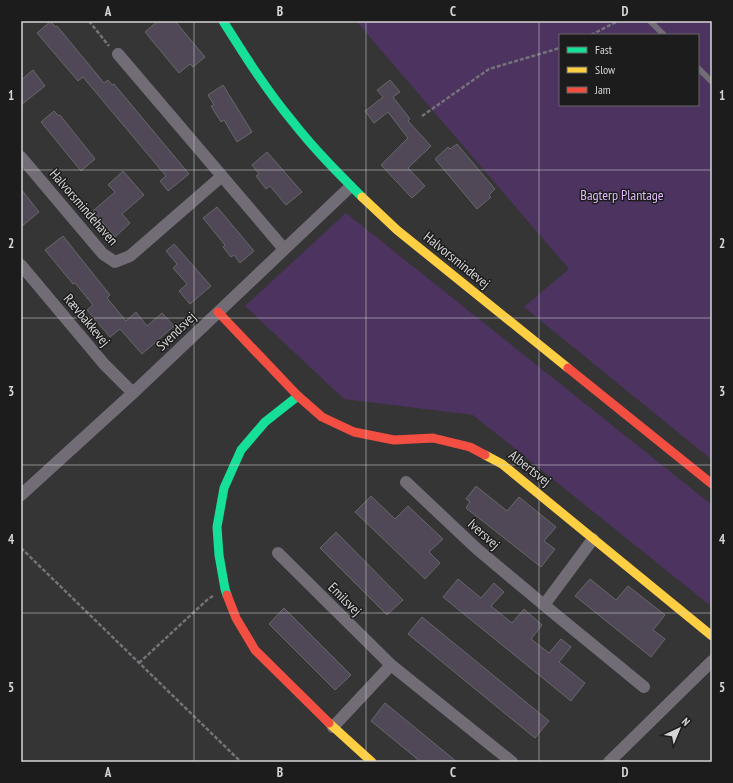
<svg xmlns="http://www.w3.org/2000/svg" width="733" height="783" font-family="'PT Sans Narrow',sans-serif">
<rect width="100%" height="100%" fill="#363536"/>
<path fill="#4d3360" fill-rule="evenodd" d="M 356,21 L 712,21 L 712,460 L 524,307 L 569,269 ZM 560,35 L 698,35 L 698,105 L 560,105 Z
M 346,213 L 712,505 L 712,607 L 473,415 L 344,399 L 245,306 Z"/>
<path fill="#514857" stroke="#686768" d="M 51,21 L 55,27 L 57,26 L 104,83 L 108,80 L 112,85 L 114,84 L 189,174 L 168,191 L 160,181 L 166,176 L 83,77 L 78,81 L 37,33 Z
M 158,21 L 175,21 L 205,57 L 193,67 L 190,64 L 179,73 L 145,32 Z
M 33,70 L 45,86 L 21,105 L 21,80 Z
M 390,80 L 400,92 L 393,97 L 410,119 L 408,121 L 431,146 L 408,168 L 425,186 L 412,198 L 381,165 L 408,138 L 388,112 L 374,123 L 365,111 L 383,97 L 377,90 Z
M 223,85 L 252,132 L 237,142 L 224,120 L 221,122 L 211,106 L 214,105 L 208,95 Z
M 54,111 L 59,116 L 60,115 L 95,159 L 81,171 L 41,122 Z
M 457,144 L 495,189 L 489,195 L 491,197 L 477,209 L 435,159 L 448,147 L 450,149 Z
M 267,152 L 302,192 L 286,205 L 270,186 L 266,189 L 256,176 L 259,174 L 252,165 Z
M 123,171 L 144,195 L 122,214 L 130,223 L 115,237 L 93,211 L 115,192 L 108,185 Z
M 21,189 L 39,212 L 21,227 Z
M 217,207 L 254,251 L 240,263 L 234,255 L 231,257 L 223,247 L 225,245 L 203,218 Z
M 63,236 L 110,295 L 107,298 L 126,321 L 136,312 L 147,326 L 162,313 L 174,326 L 142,354 L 120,329 L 110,337 L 87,310 L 93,305 L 75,283 L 73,284 L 45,250 Z
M 174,244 L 211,286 L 190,304 L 179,291 L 187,284 L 173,268 L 177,264 L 166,251 Z
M 476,486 L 507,511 L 519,497 L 556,527 L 544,541 L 555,549 L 541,567 L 466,508 L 470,502 L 466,499 Z
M 371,496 L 395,519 L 408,506 L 443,539 L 429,552 L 440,563 L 425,579 L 355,512 Z
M 336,532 L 403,600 L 387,615 L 320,548 Z
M 458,579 L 481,598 L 494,583 L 504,592 L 491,606 L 512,623 L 524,609 L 542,625 L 531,639 L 549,653 L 561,639 L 571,647 L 559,662 L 585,683 L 571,701 L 443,597 Z
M 590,579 L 616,600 L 628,586 L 665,615 L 653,630 L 665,639 L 651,657 L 575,596 Z
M 284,608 L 351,675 L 335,690 L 269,624 Z
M 422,617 L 549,721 L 535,738 L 408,634 Z
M 385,703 L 457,762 L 421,762 L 371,721 Z"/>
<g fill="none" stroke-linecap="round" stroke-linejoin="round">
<path stroke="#767279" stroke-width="2.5" stroke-dasharray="4 2" stroke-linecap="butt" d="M 89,21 L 109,46
M 591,35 L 618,21
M 422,116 L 489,69 L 560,48
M 21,548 L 241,762
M 139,663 L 208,599 L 213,596"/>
<path stroke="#726c76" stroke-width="6" d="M 650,21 L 664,35
M 698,68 L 712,82"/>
<path stroke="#726c76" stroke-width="12" d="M 118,54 L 284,249
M 21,157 L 103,254 L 115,262 L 130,256 L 222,176
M 21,265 L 104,364 L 133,393
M 406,482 L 477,549 L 544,605 L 593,539
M 21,495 L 133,393 L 350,187
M 278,553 L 391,665 L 512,762
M 544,605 L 644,687
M 333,727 L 391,665
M 609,762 L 712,661"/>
<path stroke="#16e098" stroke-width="9" d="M 223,21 C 245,56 267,91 293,122 C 314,149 338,173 362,197
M 227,595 L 225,589 L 219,555 L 217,527 L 224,488 L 241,450 L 265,422 L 298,396"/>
<path stroke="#ffcf43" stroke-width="9" d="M 362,197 L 397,230 L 568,368
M 485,455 L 502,464 L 712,636
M 329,723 L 372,762"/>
<path stroke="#f24e42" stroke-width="9" d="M 218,312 L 298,396 L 322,417 L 354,432 L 394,440 L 433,438 L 470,447 L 485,455
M 568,368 L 712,484
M 227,595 L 236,618 L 255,650 L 329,723"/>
</g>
<path fill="none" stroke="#d6d5d6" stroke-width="1" stroke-opacity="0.55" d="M 194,21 L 194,762M 366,21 L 366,762M 539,21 L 539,762M 21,170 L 712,170M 21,318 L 712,318M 21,465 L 712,465M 21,613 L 712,613"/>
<g text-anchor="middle" stroke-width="3" stroke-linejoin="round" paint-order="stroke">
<g font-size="14" fill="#dfbafa" stroke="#1d1c1d">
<text x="622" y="200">Bagterp Plantage</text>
</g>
<g font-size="14" fill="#d6d5d6" stroke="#1d1c1d">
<text transform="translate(84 207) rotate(49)" y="5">Halvorsmindehaven</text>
<text transform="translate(457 260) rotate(39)" y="5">Halvorsmindevej</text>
<text transform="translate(87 320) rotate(50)" y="5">Rævbakkevej</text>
<text transform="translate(176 331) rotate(-44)" y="5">Svendsvej</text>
<text transform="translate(530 468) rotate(38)" y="5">Albertsvej</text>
<text transform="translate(484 534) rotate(42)" y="5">Iversvej</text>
<text transform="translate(345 599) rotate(45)" y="5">Emilsvej</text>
</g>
</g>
<rect width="733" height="783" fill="none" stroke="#1d1c1d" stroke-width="44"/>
<rect x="559" y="34" width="140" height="72" fill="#1d1c1d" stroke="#676667"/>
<rect x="567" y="47" width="20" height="6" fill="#16e098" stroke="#676667"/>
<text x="595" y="54" font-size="12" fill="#d6d5d6">Fast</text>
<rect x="567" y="67" width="20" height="6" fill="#ffcf43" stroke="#676667"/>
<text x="595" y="74" font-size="12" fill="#d6d5d6">Slow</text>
<rect x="567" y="87" width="20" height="6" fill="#f24e42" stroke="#676667"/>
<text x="595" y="94" font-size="12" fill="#d6d5d6">Jam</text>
<g transform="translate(679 729) rotate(44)" stroke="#1d1c1d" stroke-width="3" paint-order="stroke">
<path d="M0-3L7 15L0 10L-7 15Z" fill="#d6d5d6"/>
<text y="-6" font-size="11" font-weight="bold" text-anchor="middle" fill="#d6d5d6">N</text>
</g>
<rect x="22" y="22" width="689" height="739" fill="none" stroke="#d6d5d6" stroke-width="1.5"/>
<g font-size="13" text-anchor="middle" font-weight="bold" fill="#d6d5d6">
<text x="108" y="16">A</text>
<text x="280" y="16">B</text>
<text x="453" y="16">C</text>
<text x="625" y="16">D</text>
<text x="11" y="100">1</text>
<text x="722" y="100">1</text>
<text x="11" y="248">2</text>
<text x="722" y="248">2</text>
<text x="11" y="396">3</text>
<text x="722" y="396">3</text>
<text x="11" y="544">4</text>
<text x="722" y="544">4</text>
<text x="11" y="692">5</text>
<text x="722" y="692">5</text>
<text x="108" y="777">A</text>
<text x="280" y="777">B</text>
<text x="453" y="777">C</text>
<text x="625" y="777">D</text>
</g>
</svg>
